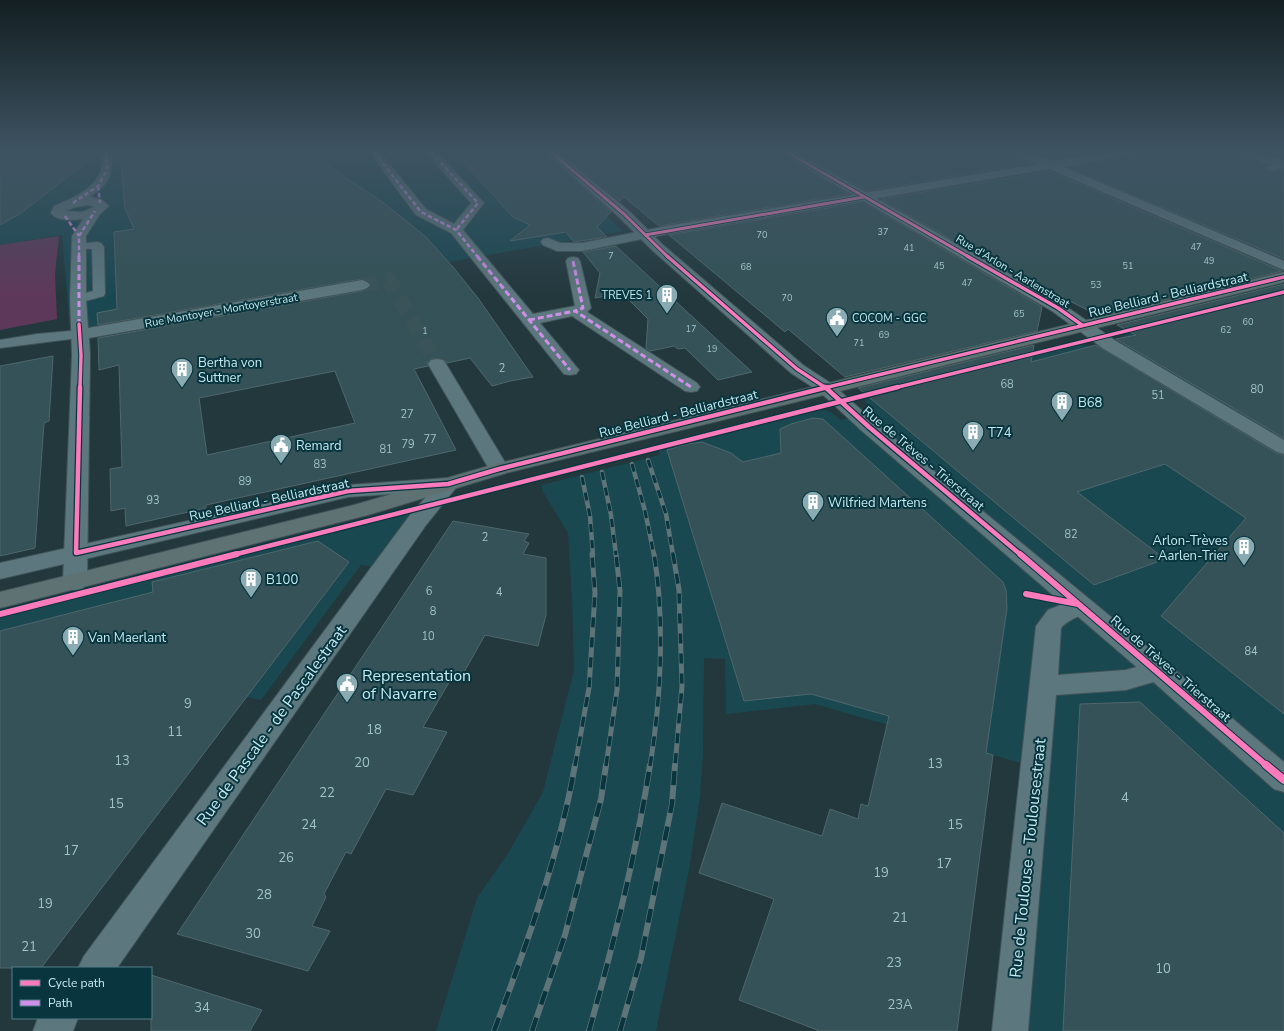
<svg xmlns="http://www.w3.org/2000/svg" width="1284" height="1031" font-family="'Nunito Sans',sans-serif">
<rect width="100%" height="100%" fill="#22383d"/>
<path fill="#1a4851" d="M 0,152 L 539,152 L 548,160 L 553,169 L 623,231 L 70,330 L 62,235 L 0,245 Z
M 1284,294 L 1284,1031 L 1019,1031 L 1038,768 L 815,704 L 726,714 L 725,659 L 704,658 L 703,753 L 700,796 L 689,870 L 656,1031 L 436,1031 L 477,898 L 509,852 L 543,792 L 574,670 L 572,597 L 568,533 L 542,490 L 542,485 L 660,455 L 658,450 L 816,411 L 825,410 L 832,413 L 841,420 L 873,411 L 865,402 L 866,399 L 872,397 L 1078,345 L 1091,346 L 1101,351 L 1131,344 L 1124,339 L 1123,336 L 1135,331 Z
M 412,511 L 413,512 L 373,567 L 361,565 L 261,700 L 151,676 L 0,772 L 0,615 Z"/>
<path fill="#5e385a" d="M 59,236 L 55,274 L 57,319 L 0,330 L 0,245 Z"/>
<path fill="#345257" stroke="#4f676d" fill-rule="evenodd" d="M 0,152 L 100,152 L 21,213 L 0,225 Z
M 120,152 L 307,152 L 384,203 L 426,237 L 453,267 L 478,298 L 533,377 L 510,381 L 492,386 L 470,358 L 447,363 L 443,359 L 431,359 L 427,363 L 428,366 L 414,369 L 456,450 L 206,505 L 206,508 L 126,526 L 125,508 L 111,511 L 110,469 L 122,467 L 119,365 L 99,370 L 98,338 L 362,291 L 368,289 L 372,285 L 368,281 L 362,279 L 98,325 L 97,313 L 117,309 L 114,232 L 134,229 L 125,208 ZM 335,371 L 355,423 L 207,455 L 199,398 Z
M 454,152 L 545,152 L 546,155 L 611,212 L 597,227 L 607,237 L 574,242 L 566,232 L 510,241 L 530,225 L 513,217 Z
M 559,152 L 781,152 L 782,155 L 849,194 L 659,226 L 624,197 L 620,201 Z
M 797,152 L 1014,152 L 1015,155 L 1033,163 L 867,191 Z
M 1032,152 L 1104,152 L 1052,159 Z
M 1135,152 L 1237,152 L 1240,155 L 1267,165 L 1264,168 L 1269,172 L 1284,170 L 1284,259 L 1069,168 L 1129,156 L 1133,155 Z
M 1258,152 L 1284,152 L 1284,159 Z
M 1049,171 L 1282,271 L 1099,316 L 1046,289 L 1045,293 L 881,199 Z
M 863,202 L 1042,307 L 1037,331 L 845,377 L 788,329 L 785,332 L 669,235 Z
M 616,246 L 752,372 L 718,380 L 685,348 L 678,349 L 674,346 L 650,351 L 646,348 L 648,319 L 622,293 L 595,298 L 600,273 L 583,252 Z
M 1284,284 L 1284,438 L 1116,339 L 1136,335 L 1117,325 Z
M 1034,345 L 1031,362 L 1096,345 L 1276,453 L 1284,455 L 1284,714 L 1161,616 L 1246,518 L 1165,464 L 1077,492 L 1165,559 L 1094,585 L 858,388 Z
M 53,356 L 49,421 L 44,423 L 35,548 L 0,556 L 0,366 Z
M 813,418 L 823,419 L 1003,582 L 1006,590 L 1007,608 L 986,753 L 993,755 L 957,1031 L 820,1031 L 739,1000 L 774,899 L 699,873 L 722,803 L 822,836 L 830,809 L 858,819 L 861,804 L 868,806 L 889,716 L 811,694 L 744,701 L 667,450 L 687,444 L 702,442 L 731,453 L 743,462 L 781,453 L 780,429 L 791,424 Z
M 453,521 L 529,534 L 524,541 L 529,543 L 523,554 L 546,558 L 546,615 L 538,646 L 485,635 L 459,681 L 451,679 L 423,727 L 447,732 L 413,795 L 386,789 L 351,854 L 346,852 L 324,894 L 326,897 L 312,926 L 330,931 L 308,971 L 177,934 Z
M 318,541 L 349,562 L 41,968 L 0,968 L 0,631 L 153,592 L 152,582 Z
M 1140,702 L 1284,833 L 1284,1031 L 1063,1031 L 1080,704 Z
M 151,975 L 262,1010 L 250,1031 L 151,1031 Z"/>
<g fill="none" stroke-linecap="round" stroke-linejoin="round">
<path stroke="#3a5358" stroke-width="16" stroke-dasharray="16 8" stroke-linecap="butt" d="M 362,285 L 389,280 L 437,364"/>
<g stroke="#405458" stroke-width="2">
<path id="lane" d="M 1284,162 L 1284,168 L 1270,171 L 1265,168 L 1267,166 Z
M 97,242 L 101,243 L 104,247 L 105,293 L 104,296 L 78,303 L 73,302 L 72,299 L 73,296 L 93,291 L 92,249 L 75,248 L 73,246 L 75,244 Z
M 81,330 L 86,331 L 88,334 L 86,337 L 0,348 L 0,340 L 37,334 Z"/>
</g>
<g stroke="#405458" stroke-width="2">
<path id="street" d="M 101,152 L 112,152 C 113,176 110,183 90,197 L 101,199 L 109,206 L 100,214 L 86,236 L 86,299 L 88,328 L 362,280 L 367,282 L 370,285 L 367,288 L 362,290 L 89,338 L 90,355 L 87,582 L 83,588 L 75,590 L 67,588 L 63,582 L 72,355 L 70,299 L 72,236 L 83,219 C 74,220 57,222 51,213 L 54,206 C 71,199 95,189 101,170 C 102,165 100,157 101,152 ZM 89,205 L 94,207 L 82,212 L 65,211 L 76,207 Z
M 369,152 L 380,152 L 426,209 L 454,224 L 471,203 L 425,152 L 437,152 L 484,203 L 463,230 L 533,314 L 575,306 L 566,261 L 568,258 L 573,257 L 578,258 L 580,261 L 591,308 L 587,312 L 697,383 L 700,387 L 697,391 L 691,392 L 685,391 L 572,316 L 540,323 L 579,370 L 576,374 L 570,375 L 564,374 L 451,233 L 416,215 Z
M 1015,152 L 1029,152 L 1052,161 L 1111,152 L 1134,152 L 1133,154 L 1129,155 L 1064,167 L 1284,261 L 1284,270 L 1049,169 L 667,234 L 582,251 L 557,251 L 543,245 L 541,242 L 543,239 L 548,238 L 560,243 L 582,243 L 667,226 L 1038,164 L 1016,154 Z
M 1238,152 L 1254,152 L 1284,161 L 1284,169 L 1240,154 Z
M 437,359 L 443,360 L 446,364 L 509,469 L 506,473 L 499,475 L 492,473 L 489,469 L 428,364 L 431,360 Z
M 448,478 L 455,480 L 459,484 L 426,525 L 117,968 L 78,968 L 84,956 L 410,515 L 441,480 Z
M 1080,597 L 1089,599 L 1092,605 C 1085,617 1070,617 1061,628 L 1058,675 L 1126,670 L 1158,661 L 1167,664 L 1171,671 L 1167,678 L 1126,690 L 1056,695 L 1028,1031 L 992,1031 L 1036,626 L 1048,610 Z
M 38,1018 L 78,1018 L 73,1031 L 33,1031 Z"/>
</g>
<g stroke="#405458" stroke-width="2">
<path id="secondary" d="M 546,152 L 557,152 L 629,211 L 662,244 L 803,365 L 832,384 L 876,423 L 1150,649 L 1284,762 L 1284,792 L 1274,789 L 1132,663 L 862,431 L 820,392 L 791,373 L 652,250 L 619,217 L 547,154 Z
M 782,152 L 795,152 L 1064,305 L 1116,341 L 1284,440 L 1284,454 L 1277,452 L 1104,349 L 1052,311 L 783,154 Z
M 448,478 L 455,480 L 459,484 L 455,488 L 448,490 L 348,497 L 0,579 L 0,563 L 348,485 Z"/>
</g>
<g stroke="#405458" stroke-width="2">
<path id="primary" d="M 1284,272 L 1284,282 L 506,473 L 368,515 L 0,608 L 0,592 L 354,505 L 492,465 Z"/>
</g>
<use href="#lane" fill="#5d777e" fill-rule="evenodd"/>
<use href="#street" fill="#5d777e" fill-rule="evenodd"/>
<use href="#secondary" fill="#5d777e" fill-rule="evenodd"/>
<use href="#primary" fill="#5e7273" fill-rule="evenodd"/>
<g stroke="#5e7479" stroke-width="4.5">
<path id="rail-far2" d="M 648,460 L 666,514 L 673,555
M 632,464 L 645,511 L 654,555
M 602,472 L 611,515 L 616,555
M 582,477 L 590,516 L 593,555"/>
</g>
<g stroke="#5e7479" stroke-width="5">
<path id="rail-far1" d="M 673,554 L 679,590 L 682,686 L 675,766
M 575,766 L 589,688 L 595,593 L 592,554
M 606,766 L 617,690 L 620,591 L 616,554
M 650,766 C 661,700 665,620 654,554"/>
</g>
<g stroke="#5e7479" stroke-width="6">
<path id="rail" d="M 494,1031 C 527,944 559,856 575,765
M 532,1031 L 565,935 L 601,799 L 606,765
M 589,1031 C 614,943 636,855 650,765
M 620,1031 L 641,958 L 672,804 L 675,765"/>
</g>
<use href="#rail-far2" stroke="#09353e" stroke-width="3" stroke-dasharray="8" stroke-linecap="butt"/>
<use href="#rail-far1" stroke="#09353e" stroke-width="3.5" stroke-dasharray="10" stroke-linecap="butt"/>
<use href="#rail" stroke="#09353e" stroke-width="4.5" stroke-dasharray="14" stroke-linecap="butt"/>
<path stroke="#ce8fe9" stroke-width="2.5" stroke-dasharray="4.5 2.5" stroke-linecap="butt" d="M 374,152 L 421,212 L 456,230 L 478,257
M 431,152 L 478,203 L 456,230
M 98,186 L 100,203
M 73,203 L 98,186 L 107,170 L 106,152
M 65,216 L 79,236
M 79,257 L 79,236 L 95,211"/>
<path stroke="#ce8fe9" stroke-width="3" stroke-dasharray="6 3" stroke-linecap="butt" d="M 79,256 L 79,324
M 477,256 L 570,370
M 573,261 L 583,308 L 575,311 L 691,387
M 529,320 L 575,311"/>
<g stroke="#09353e" stroke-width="4.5">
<path id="cycleway-far4" d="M 551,152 L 624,214 L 668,257
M 787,152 L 969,257
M 645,235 L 864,197"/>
</g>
<g stroke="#09353e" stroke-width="5.5">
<path id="cycleway-far3" d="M 667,256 L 797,369 L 826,388
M 967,256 L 1058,308 L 1082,325
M 79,324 L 81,355 L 80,388
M 824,388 L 1284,277
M 894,388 L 1284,292"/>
</g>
<g stroke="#09353e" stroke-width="7">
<path id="cycleway-far2" d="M 80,387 L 76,553 L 348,491 L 448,484 L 499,469 L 828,387
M 825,387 L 869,427 L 1021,555
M 233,555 L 898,387"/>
</g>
<g stroke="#09353e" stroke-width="8">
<path id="cycleway-far1" d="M 1020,554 L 1267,766
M 1026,594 L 1078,604
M 0,614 L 237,554"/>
</g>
<g stroke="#09353e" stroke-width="10">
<path id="cycleway" d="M 1266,765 L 1284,780"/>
</g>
<use href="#cycleway-far4" stroke="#fd7abc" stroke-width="3"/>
<use href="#cycleway-far3" stroke="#fd7abc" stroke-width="3.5"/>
<use href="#cycleway-far2" stroke="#fd7abc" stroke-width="4.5"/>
<use href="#cycleway-far1" stroke="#fd7abc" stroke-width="6"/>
<use href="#cycleway" stroke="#fd7abc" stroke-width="8"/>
</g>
<linearGradient id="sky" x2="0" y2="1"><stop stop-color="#131f22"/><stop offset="0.51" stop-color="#3e5362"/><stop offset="1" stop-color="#3e5362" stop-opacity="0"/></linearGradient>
<rect width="1284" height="296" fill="url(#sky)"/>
<defs>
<g id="building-pin" transform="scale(1.15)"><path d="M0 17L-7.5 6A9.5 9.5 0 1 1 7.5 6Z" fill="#8babb3" stroke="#09353e"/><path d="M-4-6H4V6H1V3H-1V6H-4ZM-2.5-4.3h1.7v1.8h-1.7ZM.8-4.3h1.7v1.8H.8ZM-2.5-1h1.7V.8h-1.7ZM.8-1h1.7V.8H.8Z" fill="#fff"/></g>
<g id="civic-pin" transform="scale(1.15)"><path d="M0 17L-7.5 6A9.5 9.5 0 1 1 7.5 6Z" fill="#8babb3" stroke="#09353e"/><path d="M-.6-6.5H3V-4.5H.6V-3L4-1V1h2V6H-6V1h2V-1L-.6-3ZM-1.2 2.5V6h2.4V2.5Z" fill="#fff"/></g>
</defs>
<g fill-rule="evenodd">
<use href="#building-pin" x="667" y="295"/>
<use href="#civic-pin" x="837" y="318"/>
<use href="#building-pin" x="182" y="369"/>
<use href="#building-pin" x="1062" y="402"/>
<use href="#building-pin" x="973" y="432"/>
<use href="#civic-pin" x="281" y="445"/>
<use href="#building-pin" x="813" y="502"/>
<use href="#building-pin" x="1244" y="547"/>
<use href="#building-pin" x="251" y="579"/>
<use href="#building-pin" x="73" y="637"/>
<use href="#civic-pin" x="347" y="684"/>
</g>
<g text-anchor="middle" stroke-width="4" stroke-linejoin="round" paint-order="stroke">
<g font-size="9" fill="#a0c3cb">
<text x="883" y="235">37</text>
<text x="762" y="238">70</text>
<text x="1196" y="250">47</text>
<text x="909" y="251">41</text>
<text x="611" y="259">7</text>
<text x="1209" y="264">49</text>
<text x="939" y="269">45</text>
<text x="1128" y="269">51</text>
<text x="746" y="270">68</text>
<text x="967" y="286">47</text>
<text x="1096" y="288">53</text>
<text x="787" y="301">70</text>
<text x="1019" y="317">65</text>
<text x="1248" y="325">60</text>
<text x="691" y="332">17</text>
<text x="1226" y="333">62</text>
<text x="425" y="334">1</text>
<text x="884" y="338">69</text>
<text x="859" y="346">71</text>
<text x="712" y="352">19</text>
</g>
<g font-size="11" fill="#c4e9f2" stroke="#09353e">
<text transform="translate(1013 271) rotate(31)" y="4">Rue d'Arlon - Aarlenstraat</text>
<text transform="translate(221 310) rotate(-10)" y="4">Rue Montoyer - Montoyerstraat</text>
</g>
<g font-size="11" fill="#c4e9f2" stroke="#09353e" text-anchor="end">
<text x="652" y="299">TREVES 1</text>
<text x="852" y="322" text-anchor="start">COCOM - GGC</text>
</g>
<g font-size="11" fill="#a0c3cb">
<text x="502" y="372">2</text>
<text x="1007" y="388">68</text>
<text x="1257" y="393">80</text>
<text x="1158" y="399">51</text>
<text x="407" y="418">27</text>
<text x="430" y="443">77</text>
<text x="408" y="448">79</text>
<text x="386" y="453">81</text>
<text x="320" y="468">83</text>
<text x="245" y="485">89</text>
<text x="153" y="504">93</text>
<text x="1071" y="538">82</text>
<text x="485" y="541">2</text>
<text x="429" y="595">6</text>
<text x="499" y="596">4</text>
<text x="433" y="615">8</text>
<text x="428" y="640">10</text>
<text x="1251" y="655">84</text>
</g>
<g font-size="13" fill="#c4e9f2" stroke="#09353e">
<text transform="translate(1168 294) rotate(-13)" y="5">Rue Belliard - Belliardstraat</text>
<text transform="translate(678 413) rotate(-14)" y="5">Rue Belliard - Belliardstraat</text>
<text transform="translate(924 458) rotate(40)" y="5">Rue de Trèves - Trierstraat</text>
<text transform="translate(269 499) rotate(-12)" y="5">Rue Belliard - Belliardstraat</text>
<text transform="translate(1171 668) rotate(41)" y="5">Rue de Trèves - Trierstraat</text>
</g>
<g font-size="13" fill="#c4e9f2" stroke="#09353e" text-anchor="start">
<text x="198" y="367">Bertha von<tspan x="198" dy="15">Suttner</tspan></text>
<text x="1078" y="407">B68</text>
<text x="988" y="437">T74</text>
<text x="296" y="450">Remard</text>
<text x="828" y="507">Wilfried Martens</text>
<text x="1228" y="545" text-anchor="end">Arlon-Trèves<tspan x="1228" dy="15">- Aarlen-Trier</tspan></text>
<text x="266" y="584">B100</text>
<text x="88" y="642">Van Maerlant</text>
</g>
<g font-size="13" fill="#a0c3cb">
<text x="188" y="708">9</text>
<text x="374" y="734">18</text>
<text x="175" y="736">11</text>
<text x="122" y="765">13</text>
<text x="362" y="767">20</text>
<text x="935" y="768">13</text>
<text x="327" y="797">22</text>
<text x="1125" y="802">4</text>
<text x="116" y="808">15</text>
<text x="309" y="829">24</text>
<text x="955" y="829">15</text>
<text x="71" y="855">17</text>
<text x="286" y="862">26</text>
<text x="944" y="868">17</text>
<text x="881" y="877">19</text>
<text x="264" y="899">28</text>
<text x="45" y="908">19</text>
<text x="900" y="922">21</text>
<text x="253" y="938">30</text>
<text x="29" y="951">21</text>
<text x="894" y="967">23</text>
<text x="1163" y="973">10</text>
<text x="900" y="1009">23A</text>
<text x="202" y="1012">34</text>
</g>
<g font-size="16" fill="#c4e9f2" stroke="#09353e" text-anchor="start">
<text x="362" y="681">Representation<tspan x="362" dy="18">of Navarre</tspan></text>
</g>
<g font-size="16" fill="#c4e9f2" stroke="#09353e">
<text transform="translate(271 725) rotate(-54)" y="6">Rue de Pascale - de Pascalestraat</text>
<text transform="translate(1027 858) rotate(-84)" y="6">Rue de Toulouse - Toulousestraat</text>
</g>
</g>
<rect x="12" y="967" width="140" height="52" fill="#09353e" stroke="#547d86"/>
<rect x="20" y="980" width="20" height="6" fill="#fd7abc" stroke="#547d86"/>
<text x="48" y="987" font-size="12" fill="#c4e9f2">Cycle path</text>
<rect x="20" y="1000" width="20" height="6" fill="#ce8fe9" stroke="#547d86"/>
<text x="48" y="1007" font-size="12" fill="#c4e9f2">Path</text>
</svg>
